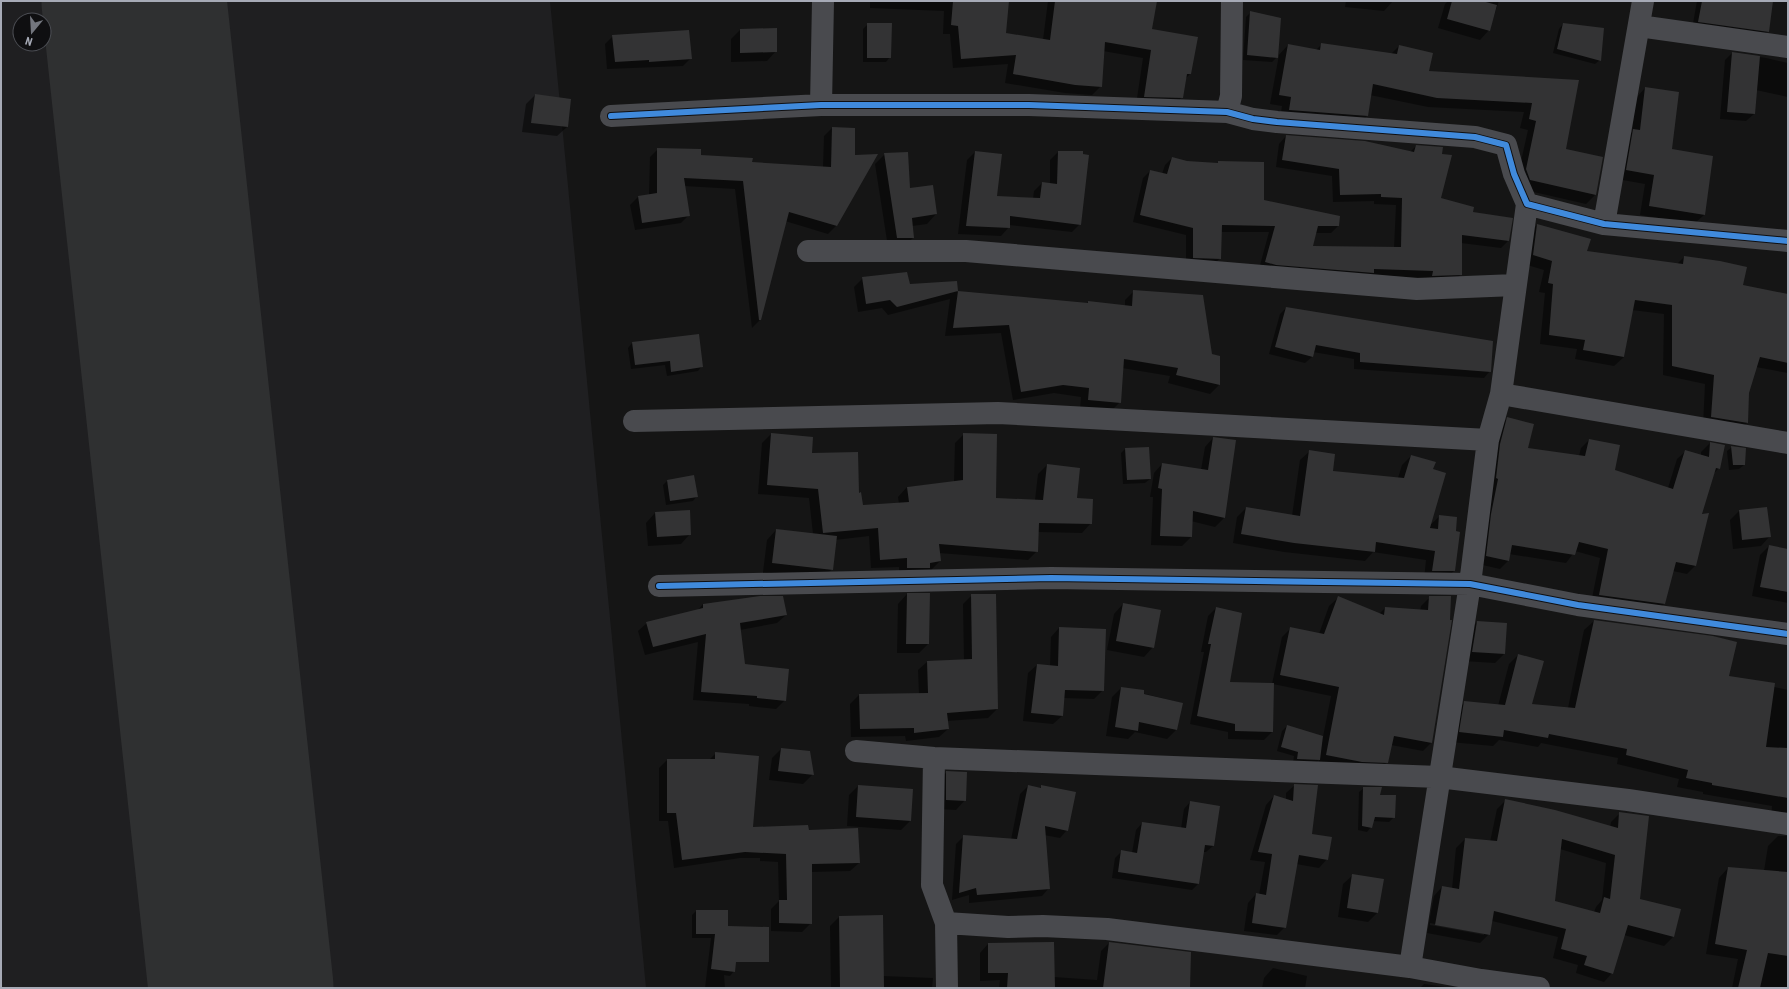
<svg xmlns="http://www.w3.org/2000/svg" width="1789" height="989" font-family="'Roboto Condensed',sans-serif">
<rect width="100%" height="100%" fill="#151515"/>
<path fill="#1f1f21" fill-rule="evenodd" d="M 1,1 L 550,1 L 646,988 L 1,988 ZM 20,20 L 44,20 L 44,44 L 20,44 Z"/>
<path fill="#0007" fill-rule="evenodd" d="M 870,1 L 1008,1 L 1005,34 L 1043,40 L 1048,1 L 1120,1 L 1151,30 L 1190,74 L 1185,79 L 1182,97 L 1173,106 L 1136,105 L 1143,58 L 1103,51 L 1101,86 L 1092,95 L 1065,93 L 1005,83 L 1008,64 L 953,68 L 950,34 L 943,34 L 944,11 L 870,8 Z
M 1346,1 L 1393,1 L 1384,11 L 1345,7 Z
M 1448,1 L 1499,1 L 1489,30 L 1480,40 L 1438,28 L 1445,4 Z
M 1697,1 L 1772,1 L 1768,31 L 1761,38 L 1692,29 Z
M 1250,13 L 1277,57 L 1288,45 L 1316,50 L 1322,44 L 1391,54 L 1399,46 L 1428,72 L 1578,81 L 1565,150 L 1595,195 L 1586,204 L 1521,189 L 1517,179 L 1528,130 L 1520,128 L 1524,112 L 1428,107 L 1370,95 L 1367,116 L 1358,125 L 1280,119 L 1282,106 L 1270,104 L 1279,55 L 1272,62 L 1243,60 L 1246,17 Z
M 868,24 L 890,57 L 886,62 L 863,62 L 863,29 Z
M 1563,24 L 1600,60 L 1595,64 L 1553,53 L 1559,29 Z
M 740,30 L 776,51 L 767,61 L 731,62 L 731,39 Z
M 613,36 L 691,58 L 683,66 L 607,69 L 605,44 Z
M 1732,53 L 1766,58 L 1788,63 L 1788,97 L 1756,90 L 1754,114 L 1746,121 L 1720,119 L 1725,60 Z
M 1645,88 L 1671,150 L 1712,157 L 1704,215 L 1694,224 L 1640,215 L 1645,184 L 1617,179 L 1624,139 L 1632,132 L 1636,98 Z
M 535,95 L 570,100 L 567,127 L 557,136 L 522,132 L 526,104 Z
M 832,128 L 854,157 L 876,155 L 836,226 L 828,234 L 785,221 L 760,320 L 752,328 L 735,189 L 684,186 L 689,215 L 681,223 L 635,230 L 630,205 L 638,197 L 649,195 L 650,157 L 658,149 L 750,163 L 823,168 L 824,136 Z
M 1286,136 L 1410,152 L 1416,146 L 1440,199 L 1472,213 L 1508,241 L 1501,248 L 1461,243 L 1461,274 L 1454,282 L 1426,278 L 1259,269 L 1269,232 L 1221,232 L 1220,258 L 1213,266 L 1186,264 L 1186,235 L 1133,222 L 1143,178 L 1150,171 L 1162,174 L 1165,165 L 1172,158 L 1186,162 L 1216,164 L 1219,162 L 1263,201 L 1339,217 L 1338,226 L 1331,233 L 1315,233 L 1312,247 L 1394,248 L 1396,205 L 1374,204 L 1374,201 L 1333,202 L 1332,176 L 1276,167 L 1279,144 Z
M 975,152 L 996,197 L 1033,199 L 1034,191 L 1042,183 L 1050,184 L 1050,160 L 1058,152 L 1080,224 L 1072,232 L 1009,225 L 1009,227 L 1001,236 L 958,234 L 967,160 Z
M 885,154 L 909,189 L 936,214 L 927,224 L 912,226 L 913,238 L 903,247 L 888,247 L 875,164 Z
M 1537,225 L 1586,252 L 1677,264 L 1684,257 L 1742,286 L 1788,295 L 1788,373 L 1756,367 L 1748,393 L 1747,423 L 1738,432 L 1703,426 L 1705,384 L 1663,375 L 1664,314 L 1632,310 L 1624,357 L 1614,366 L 1575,359 L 1577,349 L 1540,344 L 1545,293 L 1539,292 L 1544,270 L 1524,264 L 1528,234 Z
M 863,278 L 910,285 L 956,282 L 957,292 L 1086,304 L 1088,302 L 1125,306 L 1125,300 L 1134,291 L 1211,355 L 1219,357 L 1219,385 L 1210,394 L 1168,383 L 1170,376 L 1122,368 L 1120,402 L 1111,411 L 1080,409 L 1081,397 L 1054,393 L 1013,400 L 1001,333 L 945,336 L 950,299 L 888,315 L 882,308 L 858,312 L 854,287 Z
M 1286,308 L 1490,371 L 1484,378 L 1354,369 L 1354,359 L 1313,352 L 1312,357 L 1305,363 L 1269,354 L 1280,314 Z
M 632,343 L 702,366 L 698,371 L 667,376 L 665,365 L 631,369 L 628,348 Z
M 1508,418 L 1527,449 L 1579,456 L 1581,448 L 1589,440 L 1614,471 L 1668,488 L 1677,459 L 1686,451 L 1701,456 L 1701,452 L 1710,443 L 1719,468 L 1713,474 L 1700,515 L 1708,514 L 1695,566 L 1687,574 L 1673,571 L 1664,604 L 1656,612 L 1591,603 L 1600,558 L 1575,551 L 1566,563 L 1509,554 L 1508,561 L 1500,569 L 1478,564 L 1499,427 Z
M 771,434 L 811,454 L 858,494 L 862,506 L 899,504 L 898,497 L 907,487 L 954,482 L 955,443 L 964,434 L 995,499 L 1035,500 L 1038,474 L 1047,465 L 1076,499 L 1091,523 L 1082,533 L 1038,532 L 1037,551 L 1028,560 L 939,553 L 940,561 L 931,570 L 899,577 L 899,567 L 871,568 L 869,536 L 835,540 L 832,569 L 822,579 L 763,572 L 767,540 L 776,530 L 813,534 L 809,498 L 758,494 L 762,443 Z
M 1213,438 L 1235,441 L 1224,518 L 1215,527 L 1191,521 L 1191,537 L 1182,546 L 1151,545 L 1153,497 L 1150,497 L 1154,473 L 1162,464 L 1201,470 L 1205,447 Z
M 1732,447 L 1744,465 L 1739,469 L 1729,470 L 1727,451 Z
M 1125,449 L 1150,479 L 1145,483 L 1123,484 L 1121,453 Z
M 1310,451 L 1332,472 L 1398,478 L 1402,465 L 1411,456 L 1432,470 L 1429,526 L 1440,516 L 1455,532 L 1454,571 L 1444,580 L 1424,580 L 1426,560 L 1373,552 L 1365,561 L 1284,552 L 1233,543 L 1237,517 L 1246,508 L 1292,516 L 1300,460 Z
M 667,481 L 697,496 L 693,501 L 666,505 L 663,485 Z
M 1739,511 L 1770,536 L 1761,546 L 1733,549 L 1730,520 Z
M 655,513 L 690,534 L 681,544 L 648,546 L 646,523 Z
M 1769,546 L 1788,550 L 1788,603 L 1752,596 L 1760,555 Z
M 907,594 L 928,644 L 919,653 L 897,653 L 898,604 Z
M 972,595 L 997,709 L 988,718 L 947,721 L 948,729 L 939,737 L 906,741 L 905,736 L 851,737 L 850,704 L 859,695 L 919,694 L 918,670 L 927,662 L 964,661 L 963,604 Z
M 1430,597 L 1431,743 L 1423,751 L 1391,745 L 1387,762 L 1378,771 L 1318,764 L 1319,760 L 1315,764 L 1293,763 L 1294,756 L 1277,751 L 1282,731 L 1287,726 L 1323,737 L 1331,696 L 1273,684 L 1272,732 L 1264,740 L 1228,739 L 1228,732 L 1190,724 L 1204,652 L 1201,652 L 1208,616 L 1216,608 L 1229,683 L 1272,684 L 1282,637 L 1291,628 L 1319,634 L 1329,606 L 1338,598 L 1379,614 L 1385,608 L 1420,611 L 1421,606 Z
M 703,604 L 786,615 L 777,623 L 740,630 L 744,664 L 785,700 L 776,709 L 749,706 L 749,704 L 693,700 L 698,642 L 645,655 L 638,631 L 647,623 L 698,610 Z
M 1123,604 L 1153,647 L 1144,657 L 1107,650 L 1114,614 Z
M 1594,621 L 1728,677 L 1788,690 L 1788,826 L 1771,819 L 1772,806 L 1703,794 L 1703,792 L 1677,787 L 1679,779 L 1617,764 L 1618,758 L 1541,743 L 1538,747 L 1499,740 L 1493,746 L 1450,742 L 1455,712 L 1465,702 L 1498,706 L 1509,664 L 1518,655 L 1531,705 L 1568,708 L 1584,630 Z
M 1477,622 L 1504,654 L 1495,663 L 1463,661 L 1468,632 Z
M 1059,628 L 1103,690 L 1094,699 L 1064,698 L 1062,716 L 1053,724 L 1023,721 L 1028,673 L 1037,665 L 1050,666 L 1051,637 Z
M 1121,688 L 1182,703 L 1176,730 L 1167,739 L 1135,732 L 1128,739 L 1106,736 L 1112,697 Z
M 781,749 L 813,774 L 803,784 L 769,780 L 772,758 Z
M 716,753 L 752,828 L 808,831 L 859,863 L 850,871 L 811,872 L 811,923 L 802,932 L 771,931 L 771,909 L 779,901 L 778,862 L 760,861 L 760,858 L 740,858 L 674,868 L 668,821 L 659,821 L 659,768 L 667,760 L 709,760 Z
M 947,772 L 965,800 L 956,810 L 937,809 L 937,781 Z
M 1295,785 L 1311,835 L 1327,859 L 1319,868 L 1296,864 L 1285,927 L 1277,935 L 1244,931 L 1248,903 L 1256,894 L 1259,895 L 1265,862 L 1250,860 L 1266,805 L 1274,796 L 1286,800 L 1286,793 Z
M 858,786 L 910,821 L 901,830 L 847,826 L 849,795 Z
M 1028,786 L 1040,788 L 1042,786 L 1067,830 L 1060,838 L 1044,835 L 1049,888 L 1042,896 L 969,903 L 969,895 L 952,900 L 956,844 L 964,836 L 1011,840 L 1020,794 Z
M 1364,788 L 1379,796 L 1394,817 L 1389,822 L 1373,821 L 1371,827 L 1367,832 L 1358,830 L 1359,792 Z
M 1506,800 L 1610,827 L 1611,822 L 1620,813 L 1639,900 L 1680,910 L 1673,937 L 1664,946 L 1624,935 L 1612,973 L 1604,982 L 1576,973 L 1578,965 L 1553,958 L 1558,937 L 1492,921 L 1489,934 L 1480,943 L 1427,933 L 1434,896 L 1442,887 L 1452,889 L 1456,848 L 1465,839 L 1490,842 L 1497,809 ZM 1560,849 L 1606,863 L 1602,900 L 1596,907 L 1594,912 L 1554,902 ZM 1430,923 L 1484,933 L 1484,935 L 1430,925 Z
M 1190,802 L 1213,846 L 1206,852 L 1203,852 L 1198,884 L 1192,890 L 1112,878 L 1115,858 L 1121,852 L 1132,853 L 1136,830 L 1142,823 L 1181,829 L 1184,809 Z
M 1778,836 L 1788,836 L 1788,988 L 1732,988 L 1738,959 L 1706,954 L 1719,878 L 1728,868 L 1764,871 L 1768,846 Z
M 1353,875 L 1378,912 L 1368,922 L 1338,917 L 1343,884 Z
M 696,911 L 727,927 L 734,971 L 730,976 L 724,975 L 725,988 L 705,988 L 711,938 L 692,938 L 692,915 Z
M 839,917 L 883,976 L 933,978 L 932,988 L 831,988 L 830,926 Z
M 1109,943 L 1189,988 L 999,988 L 1000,980 L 980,981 L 980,953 L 988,944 L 1054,977 L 1097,980 L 1101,951 Z
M 1273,968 L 1307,976 L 1305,988 L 1262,988 L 1264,978 Z
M 1424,984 L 1446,987 L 1446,988 L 1420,988 Z"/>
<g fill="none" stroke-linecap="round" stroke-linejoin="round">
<path stroke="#2f3031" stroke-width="185" d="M 134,1 L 241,988"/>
</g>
<path fill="#333334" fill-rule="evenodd" d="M 953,1 L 1009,1 L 1006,33 L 1050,40 L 1055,1 L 1157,1 L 1152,29 L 1198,37 L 1191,74 L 1187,74 L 1183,98 L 1144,97 L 1151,50 L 1105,42 L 1102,87 L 1075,85 L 1013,74 L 1016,55 L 961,59 L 958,26 L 951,25 Z
M 1452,1 L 1482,1 L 1497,5 L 1490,31 L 1447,19 Z
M 1702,1 L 1773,1 L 1769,32 L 1698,22 Z
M 1250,11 L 1281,18 L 1278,58 L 1247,55 Z
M 867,23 L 892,23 L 891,58 L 867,58 Z
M 1563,23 L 1604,28 L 1601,61 L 1557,49 Z
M 777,28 L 777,52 L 740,53 L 740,29 Z
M 689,30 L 692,59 L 649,62 L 649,60 L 615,62 L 612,35 Z
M 1321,43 L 1397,54 L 1399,45 L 1433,53 L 1429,71 L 1579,80 L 1566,149 L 1603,157 L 1596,195 L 1530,180 L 1526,169 L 1536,121 L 1529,119 L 1532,103 L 1437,98 L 1373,84 L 1368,116 L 1289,110 L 1291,97 L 1279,95 L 1288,44 L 1320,50 Z
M 1732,52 L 1760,56 L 1755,114 L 1727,112 Z
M 1645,87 L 1679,92 L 1672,149 L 1713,156 L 1705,215 L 1649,206 L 1654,175 L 1626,170 L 1633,129 L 1640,130 Z
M 535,94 L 571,99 L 568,127 L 531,123 Z
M 832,127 L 855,128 L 855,155 L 878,154 L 837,226 L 789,212 L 761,320 L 759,320 L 743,181 L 684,178 L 690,216 L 642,223 L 638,196 L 657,193 L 657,148 L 701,149 L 701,155 L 753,158 L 752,162 L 831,167 Z
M 1286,135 L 1365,141 L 1414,152 L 1416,145 L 1443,147 L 1442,154 L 1452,155 L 1441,198 L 1474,207 L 1473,212 L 1513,218 L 1509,241 L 1462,235 L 1462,275 L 1432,276 L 1433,271 L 1374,269 L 1374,273 L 1276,265 L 1265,262 L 1275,226 L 1222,225 L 1221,259 L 1193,258 L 1193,228 L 1140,215 L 1150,170 L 1167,174 L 1172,157 L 1187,161 L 1218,163 L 1218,161 L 1264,162 L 1264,200 L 1340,216 L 1339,226 L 1318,226 L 1313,246 L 1401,247 L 1402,198 L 1381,197 L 1381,194 L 1340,195 L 1339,169 L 1282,160 Z
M 975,151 L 1002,154 L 997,196 L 1040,198 L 1042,182 L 1057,184 L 1058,151 L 1083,151 L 1083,154 L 1089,155 L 1081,225 L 1010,216 L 1010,228 L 966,226 Z
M 908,152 L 910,188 L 933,185 L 937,214 L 912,218 L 914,238 L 897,238 L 884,153 Z
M 1537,224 L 1591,239 L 1587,251 L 1683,264 L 1684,256 L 1720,261 L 1747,267 L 1743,285 L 1788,294 L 1788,363 L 1760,357 L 1749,393 L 1748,423 L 1711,417 L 1714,375 L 1672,366 L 1672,305 L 1635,300 L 1624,357 L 1583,350 L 1585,340 L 1549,335 L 1553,284 L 1548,283 L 1552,261 L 1533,255 Z
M 907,272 L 910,284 L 957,281 L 958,291 L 1088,303 L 1088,301 L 1132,306 L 1133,290 L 1203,295 L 1212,354 L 1220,356 L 1220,385 L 1176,375 L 1178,368 L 1124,359 L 1121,403 L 1088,400 L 1089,388 L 1063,385 L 1021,392 L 1009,325 L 953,328 L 958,291 L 897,307 L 890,300 L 866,304 L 862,277 Z
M 1286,307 L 1493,341 L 1491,372 L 1360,362 L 1360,353 L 1316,345 L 1313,357 L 1275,347 Z
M 699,334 L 703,367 L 671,372 L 670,361 L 635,365 L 632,342 Z
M 1507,417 L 1534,424 L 1528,448 L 1585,456 L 1589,439 L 1620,445 L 1615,470 L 1673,489 L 1685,450 L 1709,457 L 1710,442 L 1725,445 L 1720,469 L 1716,468 L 1702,514 L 1709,513 L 1696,566 L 1676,562 L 1665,604 L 1599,595 L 1608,549 L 1579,542 L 1575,555 L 1512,545 L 1509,561 L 1486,556 L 1491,514 L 1498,479 L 1496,478 L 1500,444 Z
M 771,433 L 813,437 L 812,453 L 858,452 L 859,493 L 861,492 L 863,505 L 909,502 L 907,487 L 963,480 L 963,433 L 997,434 L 996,498 L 1043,500 L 1047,464 L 1080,468 L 1077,498 L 1093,499 L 1092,524 L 1039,523 L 1038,552 L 939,544 L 941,561 L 930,563 L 930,568 L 907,568 L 907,558 L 880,560 L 878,528 L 823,533 L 818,489 L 767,485 Z
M 1213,437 L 1236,440 L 1225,518 L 1193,511 L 1192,537 L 1160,536 L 1162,489 L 1158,488 L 1162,463 L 1208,470 Z
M 1731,446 L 1746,448 L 1745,465 L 1733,465 Z
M 1149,447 L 1151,479 L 1127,480 L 1125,448 Z
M 1309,450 L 1335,454 L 1333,471 L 1404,478 L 1411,455 L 1436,462 L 1433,469 L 1446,473 L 1430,528 L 1438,529 L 1439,515 L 1457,517 L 1456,531 L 1460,532 L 1455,571 L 1432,571 L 1435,551 L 1376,542 L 1375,552 L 1294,543 L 1241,534 L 1246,507 L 1300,516 Z
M 694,475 L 698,497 L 670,501 L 667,480 Z
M 1767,507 L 1771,537 L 1742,540 L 1739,510 Z
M 690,510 L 691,535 L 657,537 L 655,512 Z
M 776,529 L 837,536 L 833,570 L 772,563 Z
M 1769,545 L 1788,549 L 1788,592 L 1760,587 Z
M 907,593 L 930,593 L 929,644 L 906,644 Z
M 971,594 L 996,594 L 998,709 L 947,713 L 949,729 L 914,733 L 914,728 L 860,729 L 859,694 L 928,693 L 927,661 L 972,659 Z
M 760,596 L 783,596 L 787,615 L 740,623 L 745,664 L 789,669 L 786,701 L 757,698 L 757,696 L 701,692 L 706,634 L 653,647 L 646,622 L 703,608 L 703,604 Z
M 1338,596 L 1384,615 L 1385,607 L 1428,610 L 1429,596 L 1451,596 L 1450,620 L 1452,620 L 1432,743 L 1394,736 L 1388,763 L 1362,762 L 1326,755 L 1339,687 L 1280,675 L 1290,627 L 1324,634 Z
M 1123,603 L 1161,610 L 1154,648 L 1116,641 Z
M 1216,607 L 1242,613 L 1230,682 L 1274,683 L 1273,732 L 1235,731 L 1235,724 L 1197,716 L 1211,644 L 1208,644 Z
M 1594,620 L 1713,636 L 1737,642 L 1729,676 L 1775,683 L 1766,747 L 1788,748 L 1788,798 L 1712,785 L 1712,783 L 1686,778 L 1688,770 L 1626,755 L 1627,749 L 1549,734 L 1548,738 L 1504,730 L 1503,737 L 1459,732 L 1464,701 L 1505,705 L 1518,654 L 1544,661 L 1532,704 L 1575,708 Z
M 1477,621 L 1507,623 L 1505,654 L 1472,652 Z
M 1059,627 L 1106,629 L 1104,691 L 1065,690 L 1063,716 L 1031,713 L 1037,664 L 1058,666 Z
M 1121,687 L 1144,690 L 1144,694 L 1183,703 L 1177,730 L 1139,722 L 1138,731 L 1115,727 Z
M 1287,725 L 1323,736 L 1320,760 L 1297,759 L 1298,752 L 1281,747 Z
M 781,748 L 810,751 L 814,775 L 778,771 Z
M 715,752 L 759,756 L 753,827 L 808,825 L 809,830 L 858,828 L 860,863 L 812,864 L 812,924 L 779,923 L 779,900 L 787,900 L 786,854 L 745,852 L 682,860 L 676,813 L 667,813 L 667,759 L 715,759 Z
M 946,771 L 967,772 L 966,801 L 946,800 Z
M 1294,784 L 1318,785 L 1312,834 L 1332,837 L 1328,860 L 1299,855 L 1286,928 L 1252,923 L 1256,893 L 1266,895 L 1272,854 L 1258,852 L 1274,795 L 1293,801 Z
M 858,785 L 913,789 L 911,821 L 856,817 Z
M 1028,785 L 1041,788 L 1041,785 L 1076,792 L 1068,831 L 1045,826 L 1050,889 L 977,895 L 976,888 L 959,893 L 963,835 L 1017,839 Z
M 1363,787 L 1382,787 L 1380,795 L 1396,795 L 1395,818 L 1375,817 L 1372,828 L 1362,826 Z
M 1505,799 L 1555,810 L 1618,828 L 1619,812 L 1649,816 L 1640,899 L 1681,909 L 1674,937 L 1628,925 L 1613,974 L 1584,965 L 1587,956 L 1561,949 L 1566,929 L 1494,911 L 1490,935 L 1435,925 L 1442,886 L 1459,889 L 1465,838 L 1497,841 ZM 1562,839 L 1615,855 L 1610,899 L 1604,897 L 1600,913 L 1555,901 Z
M 1190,801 L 1220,806 L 1214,846 L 1205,845 L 1199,884 L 1118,872 L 1121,850 L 1137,853 L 1142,822 L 1186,828 Z
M 1728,867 L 1788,872 L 1788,956 L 1768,953 L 1760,988 L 1738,988 L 1747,950 L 1715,944 Z
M 1352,874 L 1384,879 L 1378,913 L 1347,908 Z
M 696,910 L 728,910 L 728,926 L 769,927 L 769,962 L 736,962 L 735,972 L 711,969 L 715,934 L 696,934 Z
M 883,915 L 884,988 L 840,988 L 839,916 Z
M 1054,942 L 1055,988 L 1007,988 L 1008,973 L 988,973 L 988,943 Z
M 1109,942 L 1191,952 L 1190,988 L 1103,988 Z"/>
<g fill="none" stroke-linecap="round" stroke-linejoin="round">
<path stroke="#494a4e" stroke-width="22" d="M 1639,26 L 1788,47
M 821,105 L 823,1
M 1227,112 L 1231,96 L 1232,1
M 611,116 L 821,105 L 1029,105 L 1227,112 L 1253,119 L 1277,122 L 1475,137 L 1506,145 L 1514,174 L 1527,204 L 1604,224 L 1788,241
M 1604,224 L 1643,1
M 808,251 L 966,251 L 1417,289 L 1515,285
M 1501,394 L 1788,443
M 634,421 L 998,413 L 1488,440
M 659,586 L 1051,578 L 1470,584 L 1578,605 L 1788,634
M 856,751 L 934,758 L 1439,777 L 1628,800 L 1788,824
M 934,758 L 932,885 L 946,923 L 1008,927 L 1043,926 L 1107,929 L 1410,967 L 1481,980 L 1539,988
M 946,923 L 947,988
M 1410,967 L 1470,584 L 1488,440 L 1501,394 L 1527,204"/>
<g stroke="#0f0f11" stroke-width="8">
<path id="cycleway" d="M 611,116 L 821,105 L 1029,105 L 1227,112 L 1253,119 L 1277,122 L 1475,137 L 1506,145 L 1514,174 L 1527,204 L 1604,224 L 1788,241
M 659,586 L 1051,578 L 1470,584 L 1578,605 L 1788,634"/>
</g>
<use href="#cycleway" stroke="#408adc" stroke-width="6"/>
</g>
<rect width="1789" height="989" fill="none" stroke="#a6aab6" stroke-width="4"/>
<g transform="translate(32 32) rotate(198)"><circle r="19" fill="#0f0f11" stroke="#4b4d53"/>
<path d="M0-3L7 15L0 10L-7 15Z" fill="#73767e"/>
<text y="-6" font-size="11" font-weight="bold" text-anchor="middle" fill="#a6aab6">N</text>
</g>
</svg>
